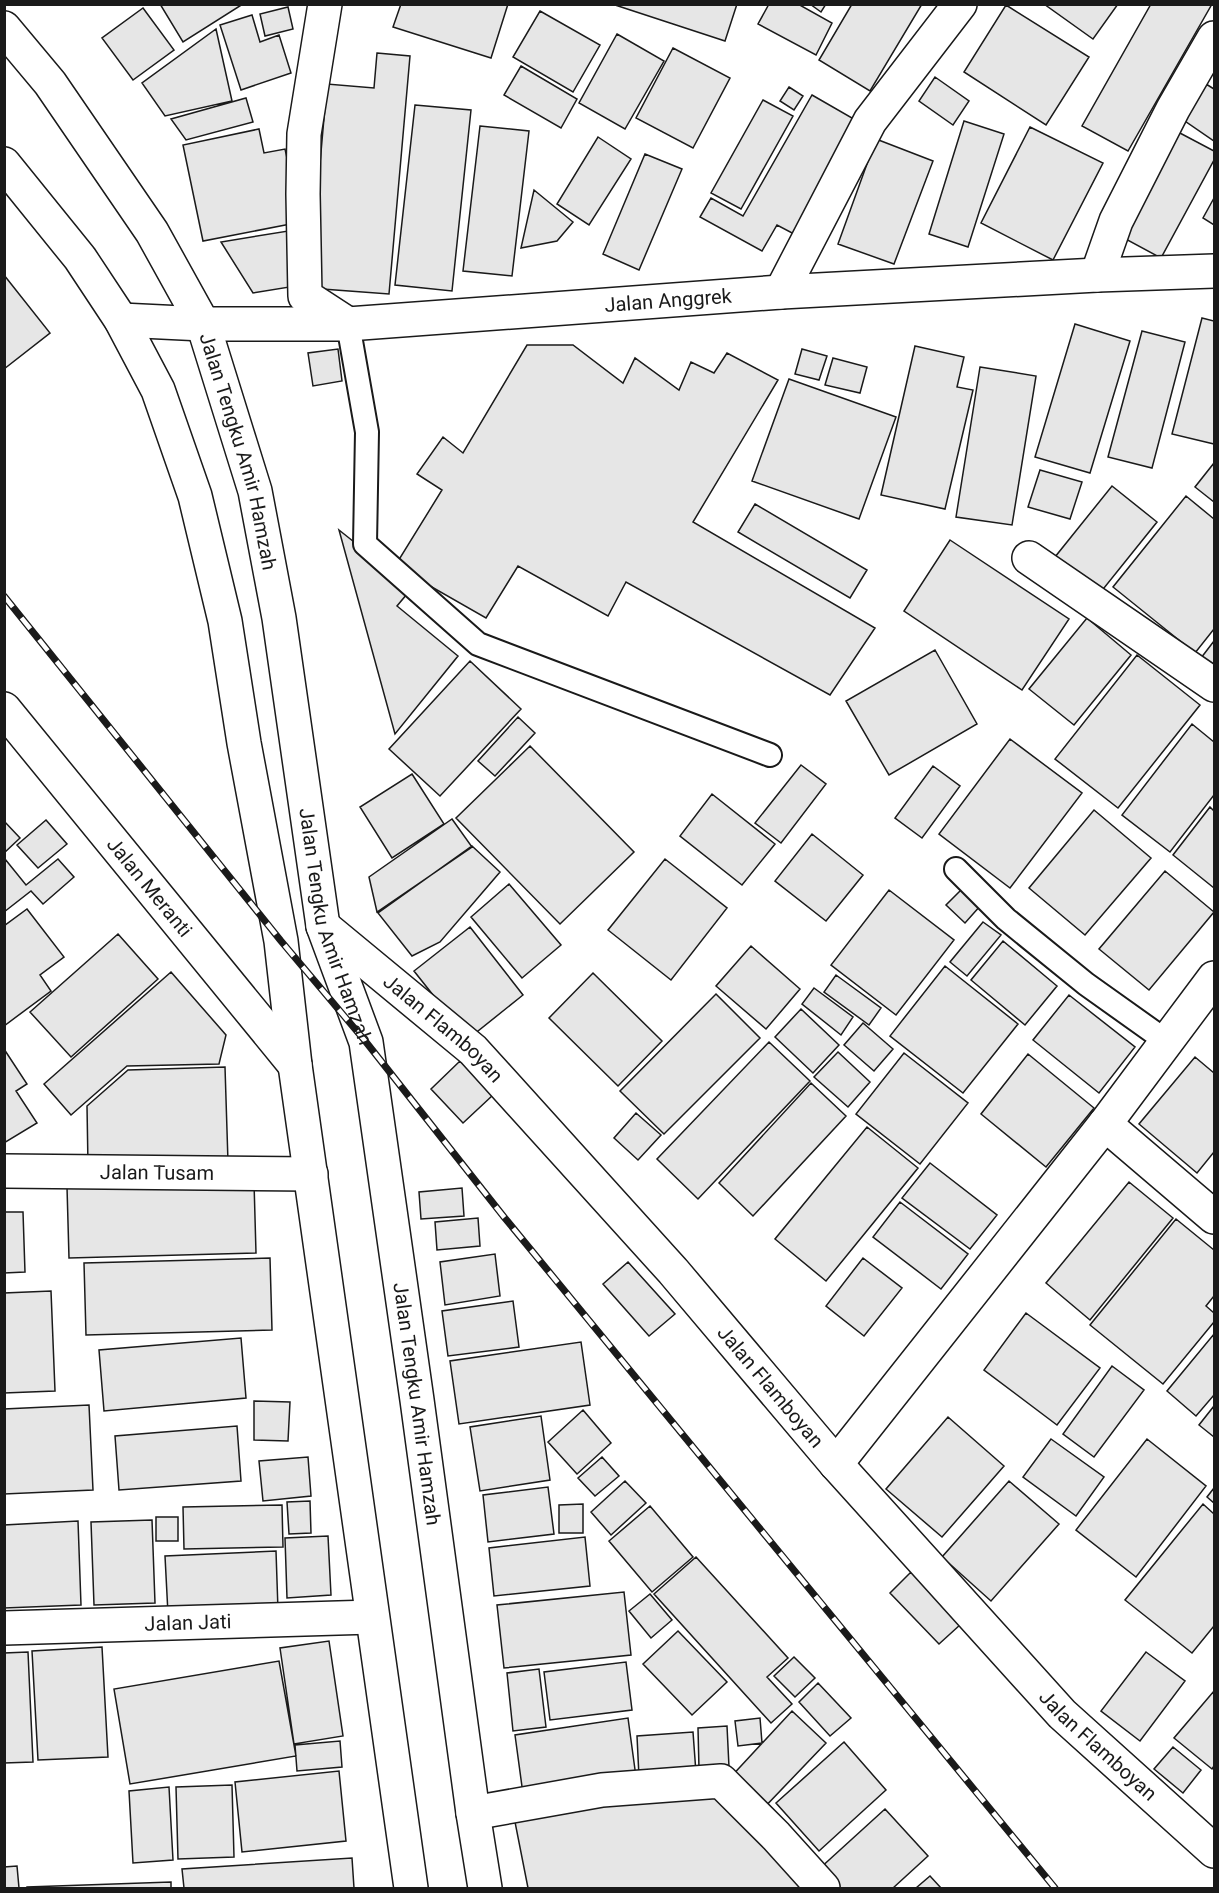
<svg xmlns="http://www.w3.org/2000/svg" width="1219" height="1893" font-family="Roboto,sans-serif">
<rect width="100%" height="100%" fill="#fff"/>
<path fill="#e6e6e6" stroke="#1a1a1a" stroke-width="1.5" d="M 160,4 L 243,4 L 183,42 Z
M 401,4 L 508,4 L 491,58 L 393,27 Z
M 612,4 L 737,4 L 725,41 Z
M 769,4 L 798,4 L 832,23 L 816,55 L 758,24 Z
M 810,4 L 826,4 L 821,12 Z
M 852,4 L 922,4 L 870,91 L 819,60 Z
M 1044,4 L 1118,4 L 1093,39 Z
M 1151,4 L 1212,4 L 1128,151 L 1082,126 Z
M 1006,5 L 1089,57 L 1046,125 L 964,72 Z
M 288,7 L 293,29 L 265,36 L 260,14 Z
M 143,8 L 174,50 L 133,80 L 102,38 Z
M 540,11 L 600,45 L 573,92 L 513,57 Z
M 252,15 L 260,42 L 279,35 L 291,73 L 241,90 L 220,25 Z
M 216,29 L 232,101 L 165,116 L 142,83 Z
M 617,34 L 664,61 L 625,129 L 579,103 Z
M 673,48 L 730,78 L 693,148 L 636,118 Z
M 377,53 L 410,56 L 389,294 L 309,288 L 327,84 L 374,88 Z
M 521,66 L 577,99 L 561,128 L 504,95 Z
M 935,77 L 969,101 L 953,125 L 919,101 Z
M 1206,84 L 1214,89 L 1214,141 L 1182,119 Z
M 789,87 L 803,96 L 794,110 L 780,101 Z
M 812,95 L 859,122 L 794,234 L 777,225 L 762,251 L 700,217 L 711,198 L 743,216 Z
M 246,98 L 253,122 L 186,140 L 171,119 Z
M 763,100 L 793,116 L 741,209 L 711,193 Z
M 415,105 L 471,110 L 452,291 L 395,285 Z
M 964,121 L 1004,134 L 968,247 L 929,234 Z
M 480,126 L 529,131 L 512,276 L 463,271 Z
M 1030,127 L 1103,163 L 1053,260 L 981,223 Z
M 259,129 L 264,153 L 285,149 L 301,222 L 203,241 L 183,145 Z
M 1178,132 L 1214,151 L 1214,160 L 1161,258 L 1120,236 Z
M 598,137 L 631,159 L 589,225 L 557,204 Z
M 876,139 L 933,161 L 894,264 L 838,244 Z
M 645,154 L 682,169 L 639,270 L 603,254 Z
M 534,190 L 573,222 L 557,241 L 521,248 Z
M 1214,198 L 1214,225 L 1203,218 Z
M 288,231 L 296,286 L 253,293 L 221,242 Z
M 4,275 L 50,333 L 4,369 Z
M 1202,318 L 1214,321 L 1214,444 L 1172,434 Z
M 1075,324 L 1130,341 L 1090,473 L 1035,457 Z
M 1142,331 L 1185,342 L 1152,468 L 1108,457 Z
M 527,345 L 573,345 L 623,383 L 635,358 L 679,390 L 691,362 L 714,373 L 727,353 L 778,380 L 693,522 L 875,628 L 830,695 L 626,582 L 608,616 L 518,566 L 486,618 L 395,566 L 442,490 L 417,474 L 443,437 L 463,453 Z
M 915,346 L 964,357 L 957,387 L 973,390 L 945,509 L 881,495 Z
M 338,349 L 342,381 L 313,386 L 308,353 Z
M 802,349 L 827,356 L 819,380 L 795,374 Z
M 833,358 L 867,367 L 860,393 L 825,385 Z
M 980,367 L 1036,376 L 1012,525 L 956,517 Z
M 789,379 L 896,417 L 859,519 L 752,481 Z
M 1214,463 L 1214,502 L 1195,487 Z
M 1040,470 L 1082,482 L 1070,519 L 1028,507 Z
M 1112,486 L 1157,522 L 1100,593 L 1055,557 Z
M 1186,496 L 1214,519 L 1214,629 L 1195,653 L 1113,587 Z
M 755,504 L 867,570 L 850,598 L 738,532 Z
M 339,530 L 412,588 L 397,606 L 458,656 L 395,734 Z
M 950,540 L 1069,619 L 1022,690 L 904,611 Z
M 1087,618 L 1131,655 L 1074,725 L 1029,689 Z
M 1214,641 L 1214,669 L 1201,658 Z
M 935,650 L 977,724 L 889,775 L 846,701 Z
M 1137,655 L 1200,705 L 1118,808 L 1055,759 Z
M 470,661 L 521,709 L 440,796 L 389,749 Z
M 518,717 L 535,733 L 495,776 L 478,761 Z
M 1192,724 L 1214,742 L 1214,795 L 1170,852 L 1122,815 Z
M 1010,739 L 1082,793 L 1010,888 L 939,834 Z
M 530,746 L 634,852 L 560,924 L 456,818 Z
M 801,765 L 826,784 L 781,843 L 755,823 Z
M 933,766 L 960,786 L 922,838 L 895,818 Z
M 412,774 L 444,824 L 392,858 L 360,807 Z
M 712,794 L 775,844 L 742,885 L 680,836 Z
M 1210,807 L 1214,811 L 1214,888 L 1173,855 Z
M 1094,810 L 1151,858 L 1085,935 L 1029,888 Z
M 452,819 L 472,847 L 377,912 L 369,877 Z
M 46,820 L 67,844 L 38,868 L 17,845 Z
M 4,821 L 20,838 L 4,853 Z
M 812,834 L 863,875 L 826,921 L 775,881 Z
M 472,846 L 500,872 L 440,942 L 412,956 L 378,913 Z
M 5,859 L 26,885 L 58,859 L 74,877 L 43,904 L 31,891 L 4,912 Z
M 665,859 L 727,908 L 671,980 L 608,930 Z
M 1165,871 L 1214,912 L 1149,990 L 1099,949 Z
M 509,884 L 561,945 L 522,978 L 471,917 Z
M 963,888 L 981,905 L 965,923 L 946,905 Z
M 889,890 L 954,940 L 896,1015 L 831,965 Z
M 27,909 L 64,957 L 40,975 L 51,991 L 4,1026 L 4,926 Z
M 983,922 L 1001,935 L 967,976 L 950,962 Z
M 470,927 L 523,995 L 468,1039 L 414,971 Z
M 118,934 L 158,979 L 71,1057 L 30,1012 Z
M 1003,941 L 1057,986 L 1025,1025 L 971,980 Z
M 751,946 L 800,989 L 766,1029 L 716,986 Z
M 945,966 L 1018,1024 L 963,1093 L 890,1036 Z
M 171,972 L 226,1035 L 219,1064 L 127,1066 L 71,1115 L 44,1084 Z
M 593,973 L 662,1041 L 618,1086 L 549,1018 Z
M 836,975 L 881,1008 L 869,1025 L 824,992 Z
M 814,988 L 853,1017 L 841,1035 L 802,1004 Z
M 716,994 L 760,1038 L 664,1134 L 620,1091 Z
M 1069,995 L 1135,1047 L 1099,1093 L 1033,1040 Z
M 801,1009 L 839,1045 L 813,1073 L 775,1037 Z
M 863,1023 L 893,1049 L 874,1071 L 844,1045 Z
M 769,1042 L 810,1081 L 698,1199 L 657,1159 Z
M 4,1049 L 27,1084 L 16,1091 L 37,1123 L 4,1143 Z
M 838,1052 L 870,1082 L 848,1107 L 814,1077 Z
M 904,1053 L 968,1103 L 920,1164 L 856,1114 Z
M 1028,1054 L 1094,1108 L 1046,1167 L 981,1114 Z
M 1195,1057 L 1214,1073 L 1214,1152 L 1197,1173 L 1139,1124 Z
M 460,1061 L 493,1095 L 463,1123 L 431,1089 Z
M 225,1067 L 228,1162 L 88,1166 L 87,1106 L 128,1070 Z
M 811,1083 L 846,1116 L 753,1216 L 719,1183 Z
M 636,1113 L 661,1135 L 638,1160 L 614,1138 Z
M 867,1127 L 918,1168 L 826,1281 L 775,1239 Z
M 930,1163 L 997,1215 L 970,1249 L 902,1198 Z
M 254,1182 L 256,1253 L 69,1258 L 67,1187 Z
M 1129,1182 L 1173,1218 L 1090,1320 L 1046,1283 Z
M 462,1188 L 464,1216 L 421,1219 L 419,1192 Z
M 900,1202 L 968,1254 L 941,1289 L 873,1237 Z
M 4,1212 L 23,1212 L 25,1272 L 4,1273 Z
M 478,1218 L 480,1246 L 437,1250 L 435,1222 Z
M 1176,1219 L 1214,1250 L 1214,1296 L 1206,1306 L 1214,1313 L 1214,1322 L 1163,1384 L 1090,1325 Z
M 495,1254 L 500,1296 L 445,1305 L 440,1262 Z
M 270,1258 L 272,1330 L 86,1335 L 84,1263 Z
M 863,1258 L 902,1288 L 864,1336 L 826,1306 Z
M 628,1262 L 675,1314 L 649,1336 L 603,1284 Z
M 51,1291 L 55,1391 L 4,1393 L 4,1293 Z
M 513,1301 L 519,1347 L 448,1356 L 442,1311 Z
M 1026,1313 L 1100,1368 L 1057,1425 L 984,1370 Z
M 1214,1334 L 1214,1395 L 1196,1416 L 1167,1391 Z
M 241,1338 L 246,1398 L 104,1411 L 99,1350 Z
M 581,1342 L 590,1405 L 459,1424 L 450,1361 Z
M 1112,1366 L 1144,1390 L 1094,1457 L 1063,1434 Z
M 254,1401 L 290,1402 L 288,1441 L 254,1440 Z
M 89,1405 L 93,1490 L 4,1494 L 4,1409 Z
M 1214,1406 L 1214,1437 L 1199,1425 Z
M 583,1410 L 611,1443 L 577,1474 L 548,1442 Z
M 541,1416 L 550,1480 L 480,1491 L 470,1427 Z
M 948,1417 L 1004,1466 L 942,1537 L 886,1489 Z
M 237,1426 L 241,1481 L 119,1490 L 115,1436 Z
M 1051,1439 L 1104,1477 L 1076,1516 L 1023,1477 Z
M 1147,1439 L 1206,1486 L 1136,1577 L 1076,1530 Z
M 308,1457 L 311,1496 L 263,1501 L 259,1461 Z
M 602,1457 L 619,1476 L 595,1496 L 578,1478 Z
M 625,1481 L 646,1503 L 611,1535 L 591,1512 Z
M 1009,1481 L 1059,1524 L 991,1601 L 942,1557 Z
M 548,1487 L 554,1534 L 488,1542 L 483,1495 Z
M 1214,1488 L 1214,1503 L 1207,1497 Z
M 310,1501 L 311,1533 L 289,1534 L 287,1502 Z
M 583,1504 L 583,1533 L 559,1533 L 559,1505 Z
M 1203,1504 L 1214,1514 L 1214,1626 L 1192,1653 L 1125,1600 Z
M 282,1505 L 283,1547 L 184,1549 L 183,1507 Z
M 650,1506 L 693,1557 L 652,1592 L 609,1541 Z
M 156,1517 L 178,1517 L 178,1541 L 156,1541 Z
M 152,1520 L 155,1603 L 94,1605 L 91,1522 Z
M 78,1521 L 81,1605 L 4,1608 L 4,1525 Z
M 328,1536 L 331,1595 L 287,1598 L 285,1538 Z
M 585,1537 L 590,1586 L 494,1596 L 489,1548 Z
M 276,1551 L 278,1610 L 168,1614 L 165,1556 Z
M 696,1557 L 788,1658 L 767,1677 L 792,1704 L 771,1723 L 654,1594 Z
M 911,1572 L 961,1624 L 939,1644 L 890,1593 Z
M 624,1592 L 631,1655 L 504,1668 L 497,1605 Z
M 650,1594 L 672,1620 L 651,1638 L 629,1611 Z
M 678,1631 L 727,1682 L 692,1715 L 643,1664 Z
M 329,1641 L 343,1736 L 294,1744 L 280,1648 Z
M 102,1647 L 108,1757 L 38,1760 L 32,1651 Z
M 28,1652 L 33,1762 L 4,1763 L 4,1653 Z
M 1146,1652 L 1185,1681 L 1140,1741 L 1101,1711 Z
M 794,1657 L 815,1678 L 795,1697 L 774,1676 Z
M 279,1661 L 296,1756 L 130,1784 L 114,1689 Z
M 626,1662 L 632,1710 L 550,1720 L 544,1672 Z
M 539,1669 L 546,1727 L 513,1731 L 507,1673 Z
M 818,1683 L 851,1718 L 830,1736 L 799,1702 Z
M 1214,1691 L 1214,1766 L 1212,1769 L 1174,1738 Z
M 792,1711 L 826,1743 L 761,1811 L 728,1780 Z
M 628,1718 L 636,1777 L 523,1794 L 515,1735 Z
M 760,1718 L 762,1743 L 738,1746 L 735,1721 Z
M 727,1726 L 729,1767 L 699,1769 L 698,1728 Z
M 693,1732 L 696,1773 L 639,1777 L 637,1736 Z
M 340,1741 L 342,1767 L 297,1771 L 295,1745 Z
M 844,1742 L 886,1790 L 819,1851 L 776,1803 Z
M 1173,1747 L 1201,1770 L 1183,1793 L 1154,1769 Z
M 339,1771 L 346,1841 L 242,1852 L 235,1782 Z
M 232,1785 L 234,1857 L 178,1859 L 176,1787 Z
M 169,1787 L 173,1860 L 133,1863 L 129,1791 Z
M 714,1790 L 806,1888 L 528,1888 L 514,1817 Z
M 885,1809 L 928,1856 L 893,1888 L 835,1888 L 818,1870 Z
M 352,1858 L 354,1888 L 184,1888 L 182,1869 Z
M 17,1866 L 19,1888 L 4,1888 L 4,1867 Z
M 930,1876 L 941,1888 L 916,1888 Z
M 171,1882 L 171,1888 L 27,1888 L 27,1887 Z"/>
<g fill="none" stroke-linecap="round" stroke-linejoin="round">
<g stroke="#1a1a1a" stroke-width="26">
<path id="service" d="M 348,324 L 367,432 L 365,544 L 478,644 L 770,755
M 956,869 L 1006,919 L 1086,984 L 1166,1041"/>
</g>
<g stroke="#1a1a1a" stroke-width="36">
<g id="minor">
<path d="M 325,4 L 304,134 L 303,194 L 305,296 L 348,324"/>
<path d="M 1097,275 L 1116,221 L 1173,109 L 1214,38"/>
<path d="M 781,292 L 870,121 L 960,4"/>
<path id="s1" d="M 121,320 L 203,324 L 348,324 L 781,292 L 1097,275 L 1214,271"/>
<path d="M 1029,558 L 1214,685"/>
<path id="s2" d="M 4,709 L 295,1065"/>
<path id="s3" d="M 323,926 L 473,1050 L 673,1271 L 836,1464 L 1062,1714 L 1214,1851"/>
<path d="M 1105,1124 L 1214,1217"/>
<path id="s4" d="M 4,1171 L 311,1174"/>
<path d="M 836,1464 L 1105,1124 L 1214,978"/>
<path id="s5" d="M 4,1628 L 372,1617"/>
<path d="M 473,1813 L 602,1790 L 721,1781 L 776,1836 L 823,1888"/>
</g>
</g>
<g stroke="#1a1a1a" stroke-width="36">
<g id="primary">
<path id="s6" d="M 4,28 L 50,83 L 152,232 L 203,324 L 255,491 L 279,618 L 323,926 L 366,1042 L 417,1400 L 473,1813 L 485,1888"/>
<path d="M 4,164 L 80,258 L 121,320 L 158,390 L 195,496 L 225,621 L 244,743 L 281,941 L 295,1065 L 411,1888"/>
</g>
</g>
<use href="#service" stroke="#fff" stroke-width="22"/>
<use href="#minor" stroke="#fff" stroke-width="33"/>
<use href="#primary" stroke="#fff" stroke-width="33"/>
<g stroke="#1a1a1a" stroke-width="7">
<path id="rail" d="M 4,596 L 281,941 L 366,1042 L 504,1217 L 1055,1888"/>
</g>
<use href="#rail" stroke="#fff" stroke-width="4.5" stroke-dasharray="14" stroke-linecap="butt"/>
</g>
<g text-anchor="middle" stroke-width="4.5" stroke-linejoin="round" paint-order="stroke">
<g font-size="20" fill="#1a1a1a" stroke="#fff">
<text dy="7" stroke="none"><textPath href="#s1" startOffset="548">Jalan Anggrek</textPath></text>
<text dy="7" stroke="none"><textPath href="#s6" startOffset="490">Jalan Tengku Amir Hamzah</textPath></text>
<text dy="7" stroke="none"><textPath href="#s2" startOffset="230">Jalan Meranti</textPath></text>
<text dy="7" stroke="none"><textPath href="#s6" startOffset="976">Jalan Tengku Amir Hamzah</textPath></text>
<text dy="7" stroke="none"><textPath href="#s3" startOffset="158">Jalan Flamboyan</textPath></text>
<text dy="7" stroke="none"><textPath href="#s4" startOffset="153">Jalan Tusam</textPath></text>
<text dy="7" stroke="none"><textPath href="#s3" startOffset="644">Jalan Flamboyan</textPath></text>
<text dy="7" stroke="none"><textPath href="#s6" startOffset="1462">Jalan Tengku Amir Hamzah</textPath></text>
<text dy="7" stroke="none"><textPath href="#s5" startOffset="184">Jalan Jati</textPath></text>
<text dy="7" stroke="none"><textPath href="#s3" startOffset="1130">Jalan Flamboyan</textPath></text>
</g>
</g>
<rect width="1219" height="1893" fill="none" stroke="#1a1a1a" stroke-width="12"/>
</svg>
